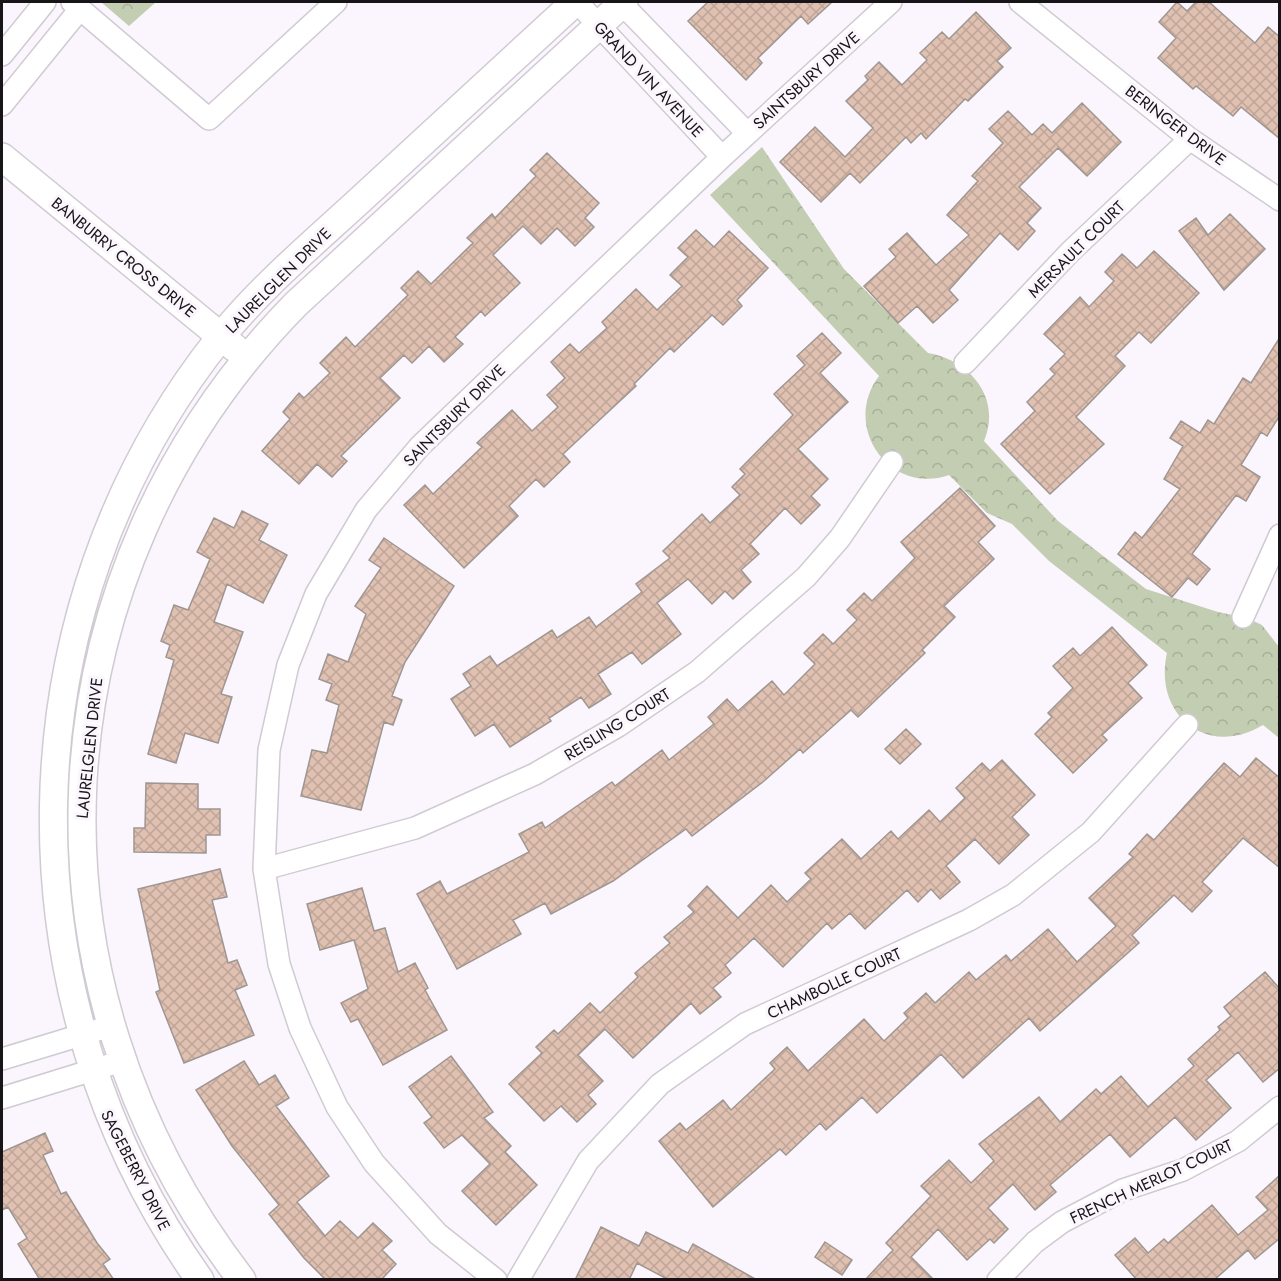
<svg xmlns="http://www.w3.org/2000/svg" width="1281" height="1281" font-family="Jost,sans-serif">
<defs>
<pattern id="park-crowns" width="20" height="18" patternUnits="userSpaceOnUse" patternTransform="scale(1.5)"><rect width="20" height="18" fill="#c3cdb2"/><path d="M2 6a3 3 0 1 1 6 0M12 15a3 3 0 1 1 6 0" fill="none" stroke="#a7af98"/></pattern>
<pattern id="building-cross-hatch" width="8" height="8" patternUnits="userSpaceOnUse" patternTransform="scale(1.5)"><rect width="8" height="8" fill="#e0c1b1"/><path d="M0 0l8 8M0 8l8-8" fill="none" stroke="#bfa598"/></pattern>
</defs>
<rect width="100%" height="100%" fill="#fbf5fd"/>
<path fill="url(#park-crowns)" d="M 101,2 L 156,2 L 129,26 Z
M 762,147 L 844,269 L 928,353 C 970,360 1002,398 984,441 L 1058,521 L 1146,589 L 1218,612 L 1247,618 L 1262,625 L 1279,647 L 1279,738 L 1263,725 C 1206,759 1153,714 1167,653 L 1049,561 L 1012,524 L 987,513 L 949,475 C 889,496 841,426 879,376 L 710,195 Z"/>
<path fill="url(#building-cross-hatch)" stroke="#9f9691" stroke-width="1.5" d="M 708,2 L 832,2 L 808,24 L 801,16 L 758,58 L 762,63 L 746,80 L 688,21 Z
M 1177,2 L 1187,11 L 1196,2 L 1209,2 L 1255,43 L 1268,27 L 1280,37 L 1280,139 L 1241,107 L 1233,116 L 1196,86 L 1193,89 L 1158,58 L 1176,38 L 1159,22 Z
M 976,12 L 1011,48 L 997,61 L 1003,67 L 968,101 L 965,99 L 926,139 L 921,133 L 911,143 L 906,137 L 860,183 L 850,173 L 821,202 L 780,162 L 815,127 L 845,157 L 873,128 L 846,101 L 868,80 L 865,76 L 879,62 L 902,85 L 927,60 L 920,53 L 942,32 L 949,39 Z
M 1082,103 L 1121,142 L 1087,176 L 1058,148 L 1019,187 L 1041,208 L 1027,223 L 1035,231 L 1018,250 L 1000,233 L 949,290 L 958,300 L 933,323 L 917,306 L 898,323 L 864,286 L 896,257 L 889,249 L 907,233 L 936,265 L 969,235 L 947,215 L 978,181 L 972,176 L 1003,143 L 989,129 L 1008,111 L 1032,135 L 1043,124 L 1052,133 Z
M 547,153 L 599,203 L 585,218 L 594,227 L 575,246 L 557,228 L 541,244 L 523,226 L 493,255 L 520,283 L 485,316 L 481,311 L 455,337 L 463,344 L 444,362 L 429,346 L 412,363 L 404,355 L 380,378 L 400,398 L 341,456 L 347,461 L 332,477 L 317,464 L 299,484 L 262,451 L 290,419 L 283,412 L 299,393 L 304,398 L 330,373 L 320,363 L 346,337 L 355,347 L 408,295 L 401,288 L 418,271 L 431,284 L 473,243 L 467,238 L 492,214 L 495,218 L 536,176 L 530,170 Z
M 1230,214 L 1265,249 L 1224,290 L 1179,231 L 1196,218 L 1208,235 Z
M 696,230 L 714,247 L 729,231 L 768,268 L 737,300 L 742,306 L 723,325 L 712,315 L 674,352 L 670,348 L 634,384 L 636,386 L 563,454 L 570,462 L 544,487 L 536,479 L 509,506 L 518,516 L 464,568 L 404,505 L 425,485 L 433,494 L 482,447 L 477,443 L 512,410 L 532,431 L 558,407 L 547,395 L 565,378 L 551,362 L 570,344 L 579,353 L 607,328 L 602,322 L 636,289 L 657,310 L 682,286 L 670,275 L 688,257 L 678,248 Z
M 1154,251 L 1199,293 L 1151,343 L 1139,332 L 1115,356 L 1125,366 L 1076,417 L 1104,444 L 1050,494 L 1001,444 L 1035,411 L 1027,402 L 1055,374 L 1050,369 L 1065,354 L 1044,334 L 1080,297 L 1089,307 L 1114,281 L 1105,272 L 1122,254 L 1137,268 Z
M 822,333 L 841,353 L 820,373 L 848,402 L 798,449 L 828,479 L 811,496 L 820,505 L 801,524 L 785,508 L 750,544 L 759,554 L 741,570 L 751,582 L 733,599 L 725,591 L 712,604 L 688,579 L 657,603 L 681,634 L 642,664 L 632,652 L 598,674 L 611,694 L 589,708 L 581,697 L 549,718 L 551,721 L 510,747 L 494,724 L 475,736 L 451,699 L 471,686 L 463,674 L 490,656 L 497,666 L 552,630 L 557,638 L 589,617 L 596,627 L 642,592 L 636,584 L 670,558 L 663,551 L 702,514 L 710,523 L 740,495 L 732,487 L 745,474 L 740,469 L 793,415 L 774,394 L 805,365 L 797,356 Z
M 1280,337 L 1280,415 L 1267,436 L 1261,432 L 1241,465 L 1260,477 L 1246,501 L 1236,495 L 1192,554 L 1210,569 L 1197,585 L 1188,578 L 1172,597 L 1118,554 L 1135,532 L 1142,538 L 1180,489 L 1164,479 L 1183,446 L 1170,438 L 1181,421 L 1200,433 L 1208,420 L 1214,424 L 1243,378 L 1251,383 Z
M 960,488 L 995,526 L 978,542 L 994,559 L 944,606 L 955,617 L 922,650 L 925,653 L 858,717 L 851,710 L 803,753 L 800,749 L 764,781 L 692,836 L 686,829 L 613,881 L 551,914 L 545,903 L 513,920 L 521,934 L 457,969 L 417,894 L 440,881 L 447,894 L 529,852 L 519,834 L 542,822 L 545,828 L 612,782 L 615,786 L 662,750 L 669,760 L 714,724 L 708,717 L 727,699 L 738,711 L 772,681 L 784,695 L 815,664 L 804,653 L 823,634 L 833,644 L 857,620 L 847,610 L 864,593 L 872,601 L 915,558 L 901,542 Z
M 242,511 L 268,524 L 259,540 L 287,555 L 263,603 L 227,584 L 214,622 L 243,632 L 221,694 L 232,697 L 218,743 L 185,733 L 176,763 L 148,754 L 174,660 L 166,657 L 170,645 L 161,641 L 174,605 L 188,610 L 210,559 L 197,552 L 214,518 L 234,528 Z
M 384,538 L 454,586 L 405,662 L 392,696 L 402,700 L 393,725 L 384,722 L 361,810 L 301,796 L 312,750 L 327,753 L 339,705 L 326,700 L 332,684 L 319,679 L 328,654 L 348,662 L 366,614 L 355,606 L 381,568 L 369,560 Z
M 1112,627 L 1147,665 L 1128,683 L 1142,698 L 1102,735 L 1107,740 L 1073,773 L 1035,734 L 1052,717 L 1048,713 L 1073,688 L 1053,666 L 1073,648 L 1080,656 Z
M 906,729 L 921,744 L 900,764 L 885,749 Z
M 1256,758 L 1280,778 L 1280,868 L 1243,838 L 1202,882 L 1212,891 L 1192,912 L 1174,895 L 1132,935 L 1139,943 L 1040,1031 L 1029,1018 L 963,1078 L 941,1054 L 877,1113 L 862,1097 L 826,1130 L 820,1123 L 786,1155 L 780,1149 L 713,1207 L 659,1141 L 680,1123 L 686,1130 L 723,1100 L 731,1110 L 775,1069 L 770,1063 L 787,1047 L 808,1071 L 864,1019 L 884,1041 L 908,1018 L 904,1013 L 926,993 L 935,1003 L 969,972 L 976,980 L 1006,955 L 1011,961 L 1048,929 L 1077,962 L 1116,926 L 1089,898 L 1133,857 L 1129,854 L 1147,834 L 1154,840 L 1224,763 L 1240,777 Z
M 1002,760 L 1035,795 L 1012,817 L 1029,835 L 999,864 L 975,839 L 946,866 L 960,882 L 940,899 L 931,889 L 918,902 L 907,890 L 865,929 L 850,913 L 832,929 L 827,923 L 783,967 L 754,938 L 725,965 L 731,973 L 713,988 L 721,997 L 700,1014 L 691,1003 L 633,1058 L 605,1029 L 578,1055 L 603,1081 L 588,1095 L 596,1104 L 577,1122 L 561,1106 L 544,1121 L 509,1084 L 542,1053 L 536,1047 L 554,1030 L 558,1034 L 590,1003 L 600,1013 L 638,977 L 635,973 L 670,943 L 664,937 L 694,912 L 688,906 L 707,886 L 738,918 L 771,885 L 787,902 L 811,879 L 805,873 L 842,839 L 861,859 L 891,831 L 898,839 L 929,810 L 940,822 L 965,798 L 956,788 L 982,763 L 990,771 Z
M 146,783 L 198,784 L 198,809 L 220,809 L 220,835 L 206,835 L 206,853 L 134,852 L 134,828 L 145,828 Z
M 220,869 L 227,897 L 212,900 L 228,963 L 237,960 L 247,985 L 235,990 L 254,1035 L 184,1063 L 156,992 L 160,990 L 138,889 Z
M 362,888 L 374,931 L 385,928 L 398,972 L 415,963 L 428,988 L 425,990 L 447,1030 L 383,1065 L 358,1019 L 351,1022 L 341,1003 L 368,989 L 354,940 L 320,950 L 307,904 Z
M 1265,972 L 1280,989 L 1280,1068 L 1263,1082 L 1238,1052 L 1206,1080 L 1231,1108 L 1196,1140 L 1175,1117 L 1130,1157 L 1110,1134 L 1050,1185 L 1056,1192 L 1035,1210 L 1013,1184 L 988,1208 L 1008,1229 L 994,1243 L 990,1239 L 967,1260 L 938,1229 L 911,1257 L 934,1280 L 865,1280 L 893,1250 L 886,1243 L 931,1196 L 921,1186 L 949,1160 L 971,1183 L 994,1161 L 979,1144 L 1039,1097 L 1060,1122 L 1096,1089 L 1101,1094 L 1121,1076 L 1148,1107 L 1194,1066 L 1188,1059 L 1220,1030 L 1218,1027 L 1231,1016 L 1224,1007 Z
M 451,1056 L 493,1112 L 484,1118 L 511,1146 L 505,1152 L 537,1185 L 496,1225 L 462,1191 L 490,1164 L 462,1135 L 444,1148 L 424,1123 L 432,1117 L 409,1087 Z
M 244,1061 L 259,1085 L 275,1075 L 289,1098 L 276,1106 L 329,1176 L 297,1202 L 325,1236 L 340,1221 L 358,1238 L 373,1223 L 392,1241 L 382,1250 L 396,1264 L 381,1280 L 326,1280 L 304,1258 L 269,1214 L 279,1205 L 232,1146 L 196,1090 Z
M 45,1133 L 53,1151 L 43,1155 L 61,1194 L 66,1192 L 97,1243 L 110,1259 L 103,1264 L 114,1280 L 40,1280 L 18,1244 L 27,1238 L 8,1207 L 2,1210 L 2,1152 Z
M 1280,1175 L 1280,1238 L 1255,1259 L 1248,1250 L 1214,1280 L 1137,1280 L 1115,1255 L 1135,1238 L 1148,1253 L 1164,1239 L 1168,1243 L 1212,1205 L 1238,1235 L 1268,1210 L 1256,1197 Z
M 601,1227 L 639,1246 L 646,1232 L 688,1253 L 693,1244 L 757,1280 L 669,1280 L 637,1263 L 629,1280 L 575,1280 Z
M 825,1242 L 852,1260 L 842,1275 L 815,1257 Z"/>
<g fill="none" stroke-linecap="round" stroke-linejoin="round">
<g stroke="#d0cad2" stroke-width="24">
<path id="minor" d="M 72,2 L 209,119 L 336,2
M 577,2 L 722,157
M 620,2 L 747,133
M 1020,2 L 1190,139 L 1280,200
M 2,55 L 45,2
M 2,105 L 80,9
M 965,363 L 1070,252 L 1190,139
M 1243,617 L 1280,535
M 264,869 L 415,828 L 535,774 L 618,726 L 697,672 L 806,577 L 840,538 L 892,462
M 2,1059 L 111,1026
M 2,1098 L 122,1061
M 496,1280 L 438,1234 L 374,1163 L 337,1107 L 300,1028 L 279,964 L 264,869 L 269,750 L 288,665 L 316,594 L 366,510 L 420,446 L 722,157 L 891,2
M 518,1280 L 588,1161 L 660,1084 L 745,1024 L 969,920 L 1013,895 L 1091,832 L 1187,725
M 998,1280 L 1035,1242 L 1062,1222 L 1123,1190 L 1183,1170 L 1238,1141 L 1280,1107"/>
</g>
<g stroke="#d0cad2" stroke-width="30">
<path id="tertiary" d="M 2,157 L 235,348
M 200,1280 C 0,999 3,611 219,339 C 260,288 311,245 359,201 C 431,135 503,68 575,2
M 242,1280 C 11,981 31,574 296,304 L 624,2"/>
</g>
<use href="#minor" stroke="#fff" stroke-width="21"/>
<use href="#tertiary" stroke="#fff" stroke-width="27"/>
</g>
<g text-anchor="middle" stroke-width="6" stroke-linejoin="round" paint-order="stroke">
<g font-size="16" fill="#171518" stroke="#fbf5fd">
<text transform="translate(649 79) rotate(47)" y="6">GRAND VIN AVENUE</text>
<text transform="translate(806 80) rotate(-42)" y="6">SAINTSBURY DRIVE</text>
<text transform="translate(1176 125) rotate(37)" y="6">BERINGER DRIVE</text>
<text transform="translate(1076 249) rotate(-45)" y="6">MERSAULT COURT</text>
<text transform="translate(124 257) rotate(39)" y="6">BANBURRY CROSS DRIVE</text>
<text transform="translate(278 280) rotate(-45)" y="6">LAURELGLEN DRIVE</text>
<text transform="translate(454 415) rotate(-45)" y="6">SAINTSBURY DRIVE</text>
<text transform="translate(617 724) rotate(-32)" y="6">REISLING COURT</text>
<text transform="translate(89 748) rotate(-84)" y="6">LAURELGLEN DRIVE</text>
<text transform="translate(834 983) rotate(-25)" y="6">CHAMBOLLE COURT</text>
<text transform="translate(136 1170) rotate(63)" y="6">SAGEBERRY DRIVE</text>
<text transform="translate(1151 1181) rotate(-25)" y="6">FRENCH MERLOT COURT</text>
</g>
</g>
<rect width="1281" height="1281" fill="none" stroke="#171518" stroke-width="6"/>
</svg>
